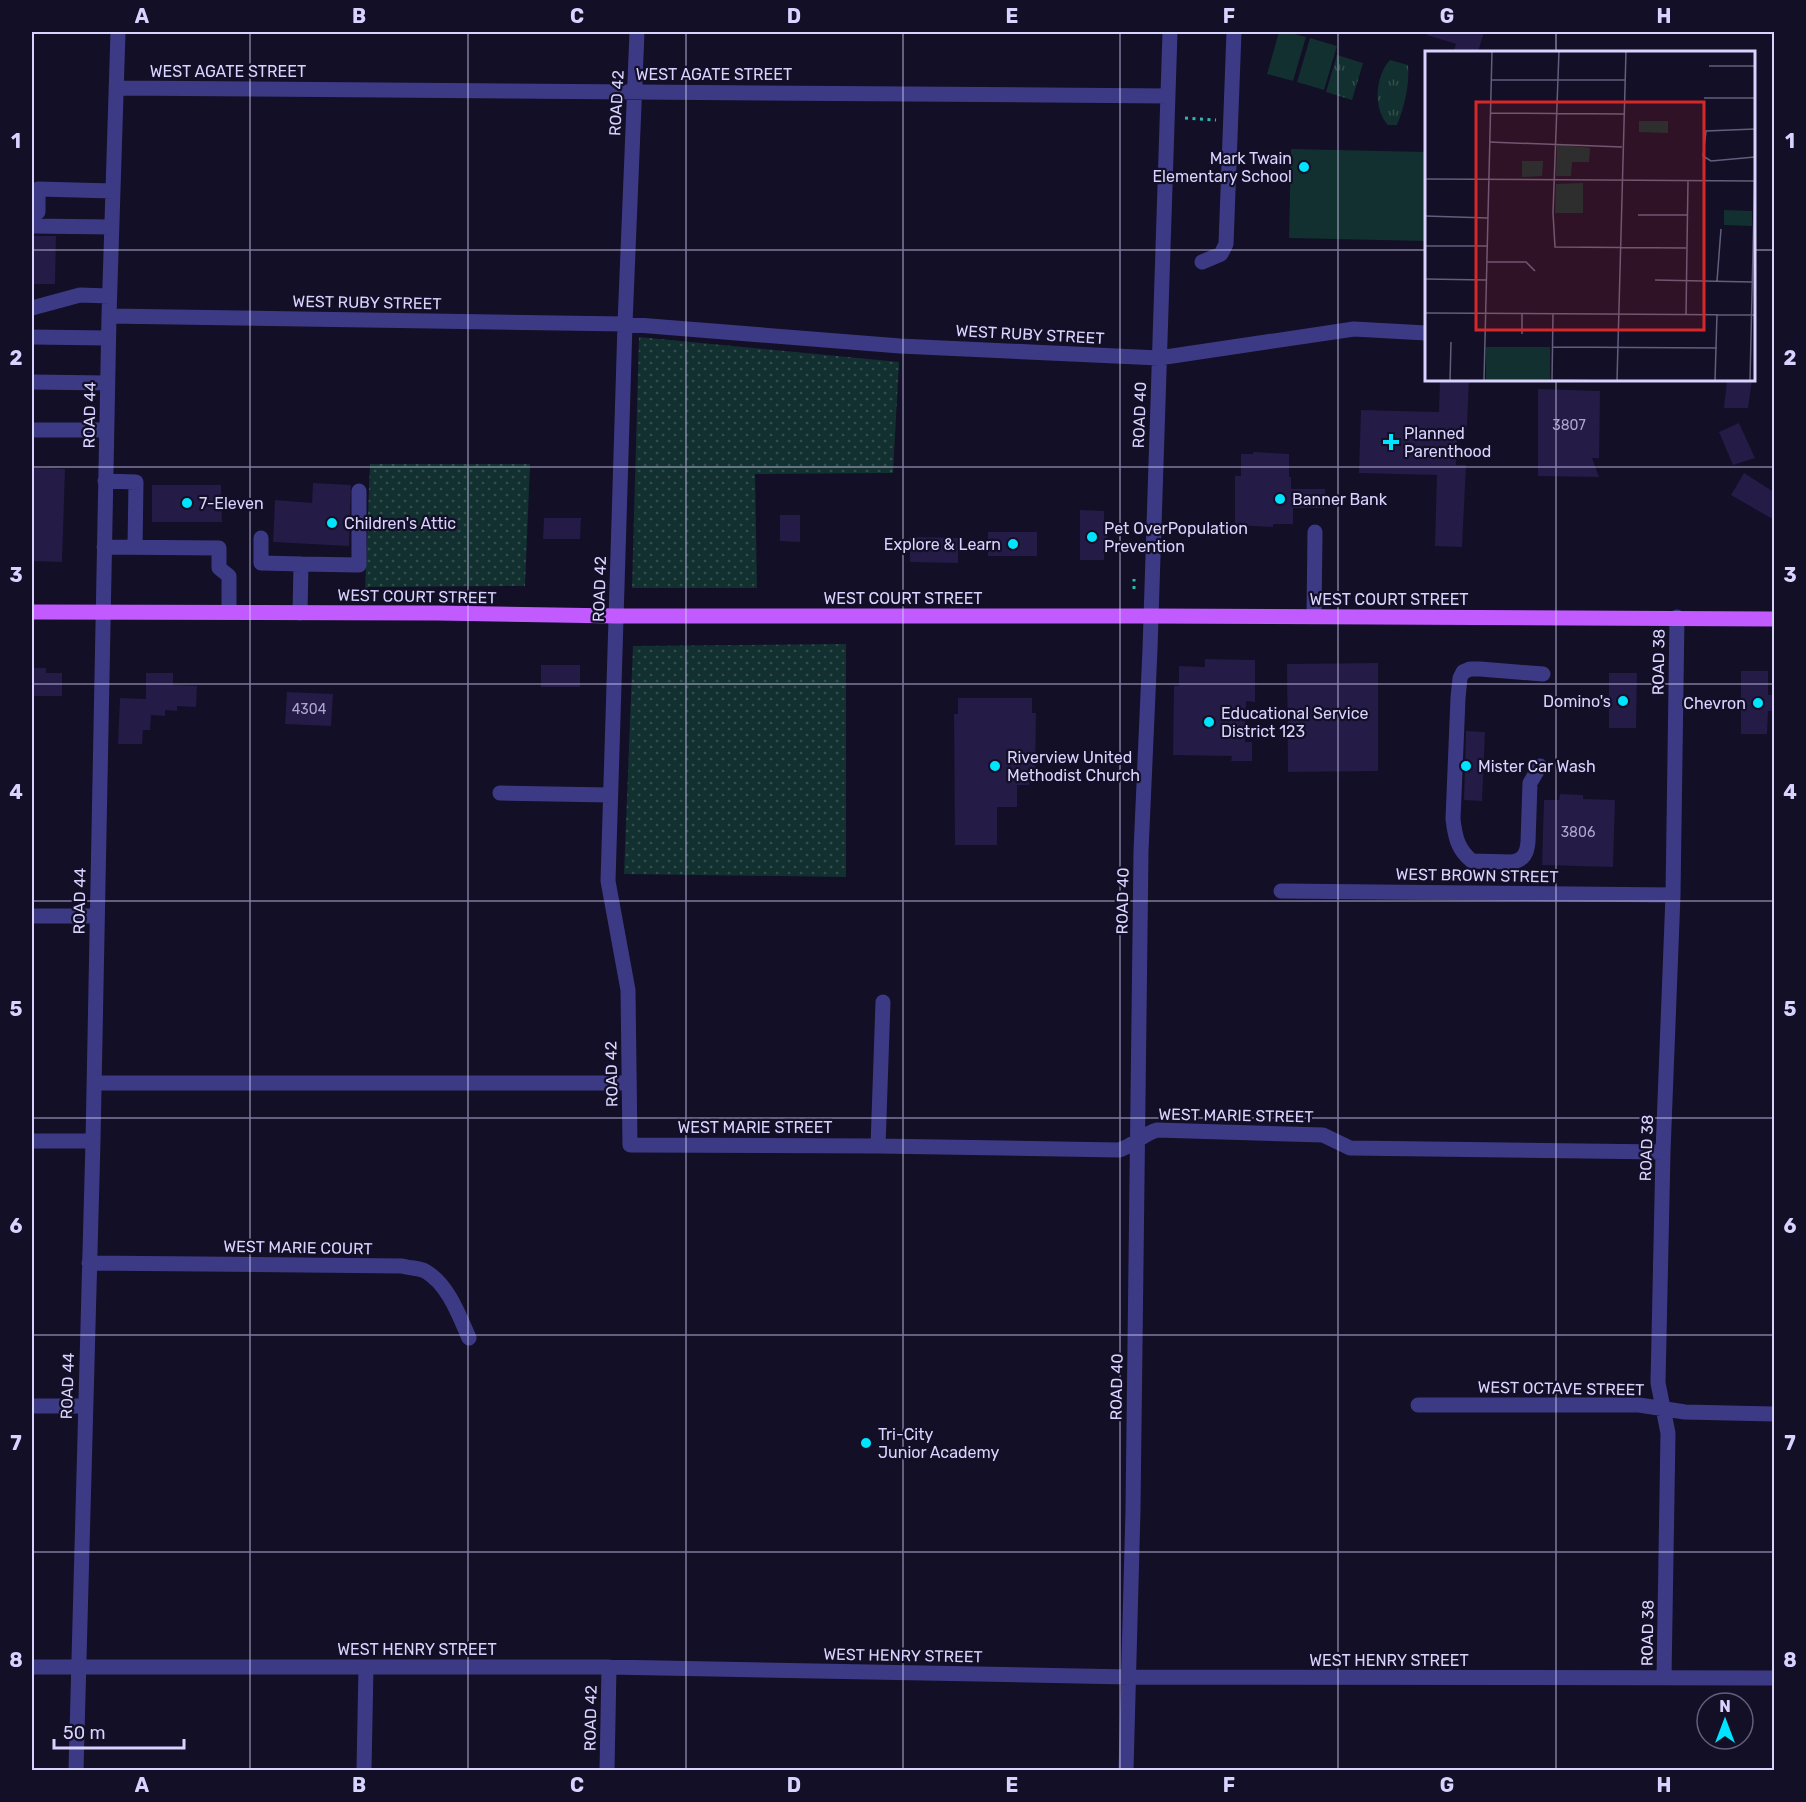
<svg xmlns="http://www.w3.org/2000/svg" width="1806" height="1802" font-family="Rubik,sans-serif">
<defs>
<pattern id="grass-dots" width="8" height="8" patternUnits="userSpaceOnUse" patternTransform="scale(1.5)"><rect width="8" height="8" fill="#12302f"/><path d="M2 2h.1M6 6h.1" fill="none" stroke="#344d4e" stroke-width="1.8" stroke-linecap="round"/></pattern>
<pattern id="park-tufts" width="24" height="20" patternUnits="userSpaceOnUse" patternTransform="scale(1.5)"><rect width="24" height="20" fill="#12302f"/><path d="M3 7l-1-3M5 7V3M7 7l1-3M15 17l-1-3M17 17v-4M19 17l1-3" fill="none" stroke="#344d4e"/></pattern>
</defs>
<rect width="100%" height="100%" fill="#130f26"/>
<path fill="url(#grass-dots)" d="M 639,337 L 899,362 L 893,473 L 755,474 L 757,588 L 632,588 Z
M 370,464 L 530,464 L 525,586 L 369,587 L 365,590 Z
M 846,644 L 846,877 L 624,874 L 633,646 Z"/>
<path fill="url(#park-tufts)" d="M 1337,55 L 1363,63 L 1352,100 L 1326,92 Z
M 1390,60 L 1408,65 C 1410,84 1404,108 1397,125 L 1388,125 C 1373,109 1375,76 1390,60 Z"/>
<path fill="#12302f" d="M 1279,32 L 1287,32 L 1306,37 L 1293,81 L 1267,74 Z
M 1310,38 L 1337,46 L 1324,90 L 1297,82 Z
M 1291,149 L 1426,152 L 1426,241 L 1289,238 Z"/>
<path fill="#241b47" d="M 1427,32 L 1484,32 L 1478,52 L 1453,52 L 1456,44 L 1427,35 Z
M 32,236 L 56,236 L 55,284 L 32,284 Z
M 1440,380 L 1469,380 L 1467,424 L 1465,436 L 1457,436 L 1456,465 L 1466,465 L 1462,547 L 1435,546 L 1437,475 L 1359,473 L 1361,410 L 1439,412 Z
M 1727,380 L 1752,380 L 1748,408 L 1724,408 Z
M 1538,389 L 1600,391 L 1599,458 L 1592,458 L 1599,477 L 1538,476 Z
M 1739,423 L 1755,458 L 1733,465 L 1719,432 Z
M 1253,452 L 1289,454 L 1289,477 L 1291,477 L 1291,489 L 1325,489 L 1325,508 L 1293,508 L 1293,524 L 1273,524 L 1273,527 L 1235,525 L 1235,476 L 1241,476 L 1241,454 L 1253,454 Z
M 32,468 L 65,469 L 62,562 L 32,561 Z
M 1744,473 L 1774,492 L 1774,520 L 1731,495 Z
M 313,483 L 351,485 L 349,546 L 273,542 L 275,500 L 312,503 Z
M 152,485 L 221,485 L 222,522 L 152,522 Z
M 1080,510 L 1104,511 L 1104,527 L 1108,527 L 1107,542 L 1105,542 L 1104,560 L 1080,560 Z
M 780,515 L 800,515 L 800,542 L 780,541 Z
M 544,518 L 581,518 L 580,539 L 543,539 Z
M 988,532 L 1037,532 L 1037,556 L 988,556 Z
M 910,537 L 958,538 L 958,563 L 910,562 Z
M 1205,659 L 1255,660 L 1255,702 L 1246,701 L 1245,742 L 1252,742 L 1252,761 L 1231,761 L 1232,756 L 1173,755 L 1174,686 L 1179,686 L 1179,666 L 1205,667 Z
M 1378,663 L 1378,771 L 1288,772 L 1287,664 Z
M 541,665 L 580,665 L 580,687 L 541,687 Z
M 32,668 L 46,668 L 46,673 L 62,673 L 62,696 L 32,696 Z
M 1741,671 L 1768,671 L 1768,695 L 1774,695 L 1774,711 L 1768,711 L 1767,734 L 1741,734 Z
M 146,673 L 173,673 L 173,685 L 197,686 L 196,707 L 177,706 L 177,711 L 165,710 L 165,716 L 151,715 L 150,730 L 143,730 L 142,744 L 118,744 L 120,698 L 146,699 Z
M 1609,673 L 1637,673 L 1636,728 L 1609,728 Z
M 287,692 L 333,694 L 331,726 L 285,724 Z
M 958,698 L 1032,698 L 1032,713 L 1036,713 L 1035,781 L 1029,781 L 1029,785 L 1017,785 L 1017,807 L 997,807 L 997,845 L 955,845 L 954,714 L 958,714 Z
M 1466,731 L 1485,732 L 1482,801 L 1464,800 Z
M 1560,794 L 1583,795 L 1583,799 L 1615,800 L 1613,867 L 1542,865 L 1544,800 L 1559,800 Z"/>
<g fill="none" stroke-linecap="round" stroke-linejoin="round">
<path stroke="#2fb8b0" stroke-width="3" stroke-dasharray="3 4.5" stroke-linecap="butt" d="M 1185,118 L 1216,120
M 1134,589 L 1134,579"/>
<path stroke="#3d3a85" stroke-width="15" d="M 637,32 L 625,324 L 608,881 L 628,990 L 630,1145 L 878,1146 L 1119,1150 C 1133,1146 1143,1134 1157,1130 L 1323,1135 L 1350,1148 L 1663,1152
M 116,88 L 1168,96
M 32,212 L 38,212 L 38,189 L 113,191
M 32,226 L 112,227
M 1202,262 L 1221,254 L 1226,244 L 1234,32
M 32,308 L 80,295 L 109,296
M 109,316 L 625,324 L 900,346 L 1159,358 L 1354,329 L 1426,333
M 32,337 L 108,338
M 32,382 L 107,383
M 32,430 L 106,430
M 105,481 L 136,482 L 135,547
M 261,538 L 261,563 L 301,564 L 300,613
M 104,547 L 219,548 L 219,568 L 229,576 L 229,612
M 301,564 L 359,565 L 359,491
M 1314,616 L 1315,532
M 1540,766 L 1530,783 L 1528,842 C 1527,853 1524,860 1512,862 L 1472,861 C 1458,850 1455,837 1453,819 L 1458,698 L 1460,678 L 1463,672 L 1470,669 L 1480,669 L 1543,674
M 500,793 L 610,795
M 1281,891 L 1673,895
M 32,916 L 97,916
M 94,1083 L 629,1083
M 32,1141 L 93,1141
M 878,1146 L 883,1002
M 89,1263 L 402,1266 C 409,1268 419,1268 425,1271 C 448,1284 459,1315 469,1338
M 1418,1405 L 1639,1405 L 1685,1412 L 1774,1414
M 32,1406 L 85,1406
M 32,1667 L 609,1667 L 1129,1677 L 1774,1678
M 1664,1678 L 1668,1433 L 1658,1383 L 1663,1152 L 1673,895 L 1677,617
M 76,1770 L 93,1141 L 109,316 L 118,32
M 364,1770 L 366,1667
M 607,1770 L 609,1667
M 1126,1770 L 1133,1510 L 1141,851 L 1150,649 L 1170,32"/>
<path stroke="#c25bff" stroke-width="15" d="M 32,612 L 438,613 L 616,616 L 1150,616 L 1774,619"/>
</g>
<path fill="none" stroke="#d9d4ff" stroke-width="1.5" stroke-opacity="0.55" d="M 250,32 L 250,1770M 468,32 L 468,1770M 686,32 L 686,1770M 903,32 L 903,1770M 1120,32 L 1120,1770M 1338,32 L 1338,1770M 1556,32 L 1556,52M 32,250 L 1426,250M 1754,250 L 1774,250M 1556,380 L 1556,1770M 32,467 L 1774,467M 32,684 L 1774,684M 32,901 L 1774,901M 32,1118 L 1774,1118M 32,1335 L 1774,1335M 32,1552 L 1774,1552"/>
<g fill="#00e5ff" stroke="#130f26" stroke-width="2">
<circle cx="1304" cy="167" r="6"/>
<path d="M1388 433h6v6h6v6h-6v6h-6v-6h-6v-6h6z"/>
<circle cx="1280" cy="499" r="6"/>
<circle cx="187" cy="503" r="6"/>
<circle cx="332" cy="523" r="6"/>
<circle cx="1092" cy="537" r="6"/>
<circle cx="1013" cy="544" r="6"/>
<circle cx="1623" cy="701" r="6"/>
<circle cx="1758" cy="703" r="6"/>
<circle cx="1209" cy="722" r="6"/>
<circle cx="995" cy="766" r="6"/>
<circle cx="1466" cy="766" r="6"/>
<circle cx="866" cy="1443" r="6"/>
</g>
<g text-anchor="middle" stroke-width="4.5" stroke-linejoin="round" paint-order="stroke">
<g font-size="14" fill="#aca6d1">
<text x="1569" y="430">3807</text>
<text x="309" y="714">4304</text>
<text x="1578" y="837">3806</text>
</g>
<g font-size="16" fill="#d9d4ff" stroke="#130f26">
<text x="228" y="77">WEST AGATE STREET</text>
<text x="714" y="80">WEST AGATE STREET</text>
<text transform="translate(616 103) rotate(-87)" y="6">ROAD 42</text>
<text transform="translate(367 302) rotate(1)" y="6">WEST RUBY STREET</text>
<text transform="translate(1030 334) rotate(3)" y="6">WEST RUBY STREET</text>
<text transform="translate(89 415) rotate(-89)" y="6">ROAD 44</text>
<text transform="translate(1139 415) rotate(-88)" y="6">ROAD 40</text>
<text transform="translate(599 589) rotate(-88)" y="6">ROAD 42</text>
<text transform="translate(417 596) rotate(1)" y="6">WEST COURT STREET</text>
<text x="903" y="604">WEST COURT STREET</text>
<text x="1389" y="605">WEST COURT STREET</text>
<text transform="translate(1658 662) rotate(-89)" y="6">ROAD 38</text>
<text transform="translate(1477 875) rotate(1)" y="6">WEST BROWN STREET</text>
<text transform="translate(79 901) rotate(-89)" y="6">ROAD 44</text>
<text transform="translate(1122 901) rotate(-89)" y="6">ROAD 40</text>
<text transform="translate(611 1074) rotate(-91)" y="6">ROAD 42</text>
<text transform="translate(1236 1115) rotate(1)" y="6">WEST MARIE STREET</text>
<text x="755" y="1133">WEST MARIE STREET</text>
<text transform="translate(1646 1148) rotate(-88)" y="6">ROAD 38</text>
<text transform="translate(298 1247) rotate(1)" y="6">WEST MARIE COURT</text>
<text transform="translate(67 1386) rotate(-88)" y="6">ROAD 44</text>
<text transform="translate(1116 1387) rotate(-89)" y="6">ROAD 40</text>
<text transform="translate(1561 1388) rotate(1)" y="6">WEST OCTAVE STREET</text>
<text transform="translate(1647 1633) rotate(-89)" y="6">ROAD 38</text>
<text x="417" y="1655">WEST HENRY STREET</text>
<text transform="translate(903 1655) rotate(1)" y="6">WEST HENRY STREET</text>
<text x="1389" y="1666">WEST HENRY STREET</text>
<text transform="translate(590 1718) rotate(-89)" y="6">ROAD 42</text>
</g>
<g font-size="16" fill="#d9d4ff" stroke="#130f26" text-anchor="start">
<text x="1292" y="164" text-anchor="end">Mark Twain<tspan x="1292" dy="18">Elementary School</tspan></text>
<text x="1404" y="439">Planned<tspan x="1404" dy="18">Parenthood</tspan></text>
<text x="1292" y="505">Banner Bank</text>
<text x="199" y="509">7-Eleven</text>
<text x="344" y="529">Children's Attic</text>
<text x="1104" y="534">Pet OverPopulation<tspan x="1104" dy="18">Prevention</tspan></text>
<text x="1001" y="550" text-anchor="end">Explore &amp; Learn</text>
<text x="1611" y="707" text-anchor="end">Domino's</text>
<text x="1746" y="709" text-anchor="end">Chevron</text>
<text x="1221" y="719">Educational Service<tspan x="1221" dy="18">District 123</tspan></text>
<text x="1007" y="763">Riverview United<tspan x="1007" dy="18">Methodist Church</tspan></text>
<text x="1478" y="772">Mister Car Wash</text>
<text x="878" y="1440">Tri-City<tspan x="878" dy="18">Junior Academy</tspan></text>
</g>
</g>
<g transform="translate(1425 51)">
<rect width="330" height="330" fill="#130f26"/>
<path d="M 132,93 L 165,97 L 164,111 L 147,111 L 146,125 L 131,125 ZM 97,110 L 118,110 L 117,125 L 97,126 ZM 158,132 L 158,162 L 130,162 L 131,133 ZM 299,159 L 327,160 L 327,175 L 299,174 Z" fill="#12302f"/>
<path d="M 61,296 L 125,296 L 125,330 L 61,329 Z" fill="#12302f"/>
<path d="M 214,70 L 243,70 L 243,82 L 214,81 Z" fill="#12302f"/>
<path fill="none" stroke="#625e7d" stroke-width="1.5" d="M 134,0 L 128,162 L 130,196 L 261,197M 284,15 L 330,15M 66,29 L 200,29M 279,47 L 330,47M 65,62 L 199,63M 330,78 L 281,80 L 278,105 L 286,110 L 330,106M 64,91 L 197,96M 0,128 L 330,130M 213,164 L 263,164M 0,165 L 63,167M 0,195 L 62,195M 62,211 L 101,211 L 110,220M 0,228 L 61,229M 230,229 L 327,231M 292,230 L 296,178M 0,262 L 330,264M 261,264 L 263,129M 97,283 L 97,262M 127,296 L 292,297M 127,329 L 185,330M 25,330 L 26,291M 59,330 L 67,0M 127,330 L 128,262M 192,330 L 201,0M 290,330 L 292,263M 325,330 L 330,113"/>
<path fill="#d62828" fill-opacity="0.15" stroke="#d62828" stroke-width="3" d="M 51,51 L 279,51 L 279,279 L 51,279 Z"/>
<rect width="330" height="330" fill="none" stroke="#d9d4ff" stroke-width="3"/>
</g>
<rect width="1806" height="1802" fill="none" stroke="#130f26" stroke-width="66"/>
<g transform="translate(1725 1721)"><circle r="28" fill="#130f26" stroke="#625e7d" stroke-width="1.5"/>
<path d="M0-4.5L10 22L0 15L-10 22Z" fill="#00e5ff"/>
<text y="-9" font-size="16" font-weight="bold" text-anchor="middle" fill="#d9d4ff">N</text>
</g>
<path d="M54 1739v9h130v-9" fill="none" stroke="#d9d4ff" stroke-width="3"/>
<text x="63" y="1739" font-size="18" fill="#d9d4ff" stroke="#130f26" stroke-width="4.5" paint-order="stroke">50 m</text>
<rect x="33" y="33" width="1740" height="1736" fill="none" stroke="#d9d4ff" stroke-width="2"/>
<g font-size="20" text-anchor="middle" font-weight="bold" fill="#d9d4ff">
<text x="142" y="23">A</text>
<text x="359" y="23">B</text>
<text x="577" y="23">C</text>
<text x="794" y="23">D</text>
<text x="1012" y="23">E</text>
<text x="1229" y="23">F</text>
<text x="1447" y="23">G</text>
<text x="1664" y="23">H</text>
<text x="16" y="148">1</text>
<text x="1790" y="148">1</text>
<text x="16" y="365">2</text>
<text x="1790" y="365">2</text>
<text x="16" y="582">3</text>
<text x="1790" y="582">3</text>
<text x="16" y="799">4</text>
<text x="1790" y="799">4</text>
<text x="16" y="1016">5</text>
<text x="1790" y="1016">5</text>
<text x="16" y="1233">6</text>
<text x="1790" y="1233">6</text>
<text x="16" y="1450">7</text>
<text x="1790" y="1450">7</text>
<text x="16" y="1667">8</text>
<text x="1790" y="1667">8</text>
<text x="142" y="1792">A</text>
<text x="359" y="1792">B</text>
<text x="577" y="1792">C</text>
<text x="794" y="1792">D</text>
<text x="1012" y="1792">E</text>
<text x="1229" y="1792">F</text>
<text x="1447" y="1792">G</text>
<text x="1664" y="1792">H</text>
</g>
</svg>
